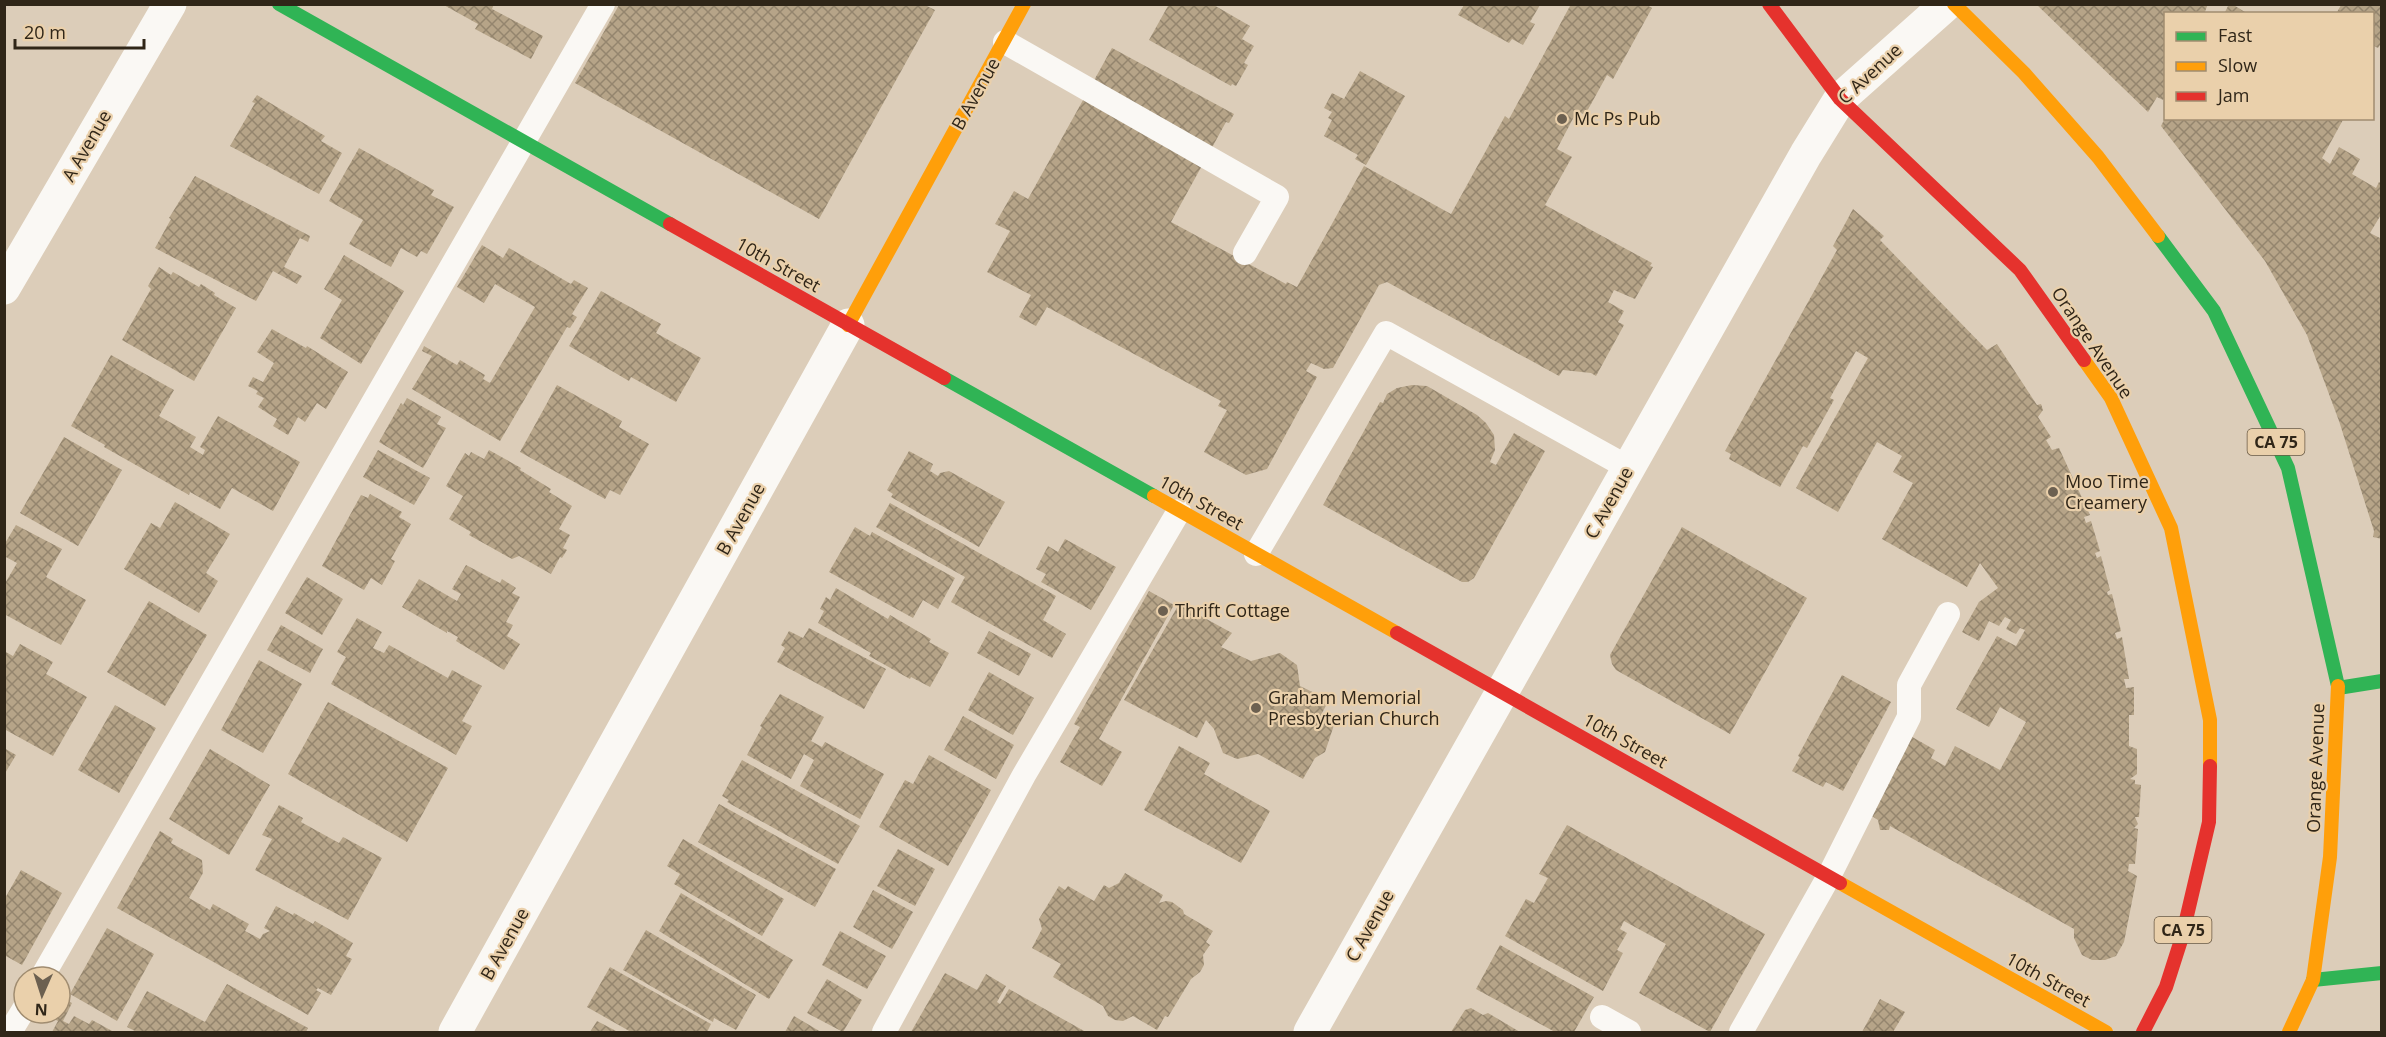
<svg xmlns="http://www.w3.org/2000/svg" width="2386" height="1037" font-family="'Open Sans',sans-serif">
<defs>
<pattern id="building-cross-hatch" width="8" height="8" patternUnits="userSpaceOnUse" patternTransform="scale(1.5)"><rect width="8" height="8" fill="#b6a488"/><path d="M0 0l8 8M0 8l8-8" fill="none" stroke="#94856e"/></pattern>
</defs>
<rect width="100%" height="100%" fill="#dccdb9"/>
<path fill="url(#building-cross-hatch)" d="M 442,4 L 494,4 L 492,9 L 543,36 L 531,59 L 475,29 L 478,24 Z
M 1169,4 L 1212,4 L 1250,26 L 1242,39 L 1254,46 L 1244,63 L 1248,65 L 1236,86 L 1232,84 L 1231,86 L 1149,40 Z
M 1571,4 L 1645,4 L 1652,8 L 1613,79 L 1607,75 L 1585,115 L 1577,111 L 1557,149 L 1572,157 L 1545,205 L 1652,263 L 1650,266 L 1653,267 L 1635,299 L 1614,290 L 1608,302 L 1624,311 L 1618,322 L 1624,325 L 1596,376 L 1591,373 L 1563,370 L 1559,376 L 1387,282 L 1379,285 L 1333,368 L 1324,369 L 1311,363 L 1306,371 L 1317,377 L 1267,469 L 1246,475 L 1204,452 L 1227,410 L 1218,406 L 1221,401 L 1047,307 L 1036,326 L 1019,317 L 1031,295 L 987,272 L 1010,231 L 995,224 L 1014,191 L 1028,199 L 1112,48 L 1234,114 L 1229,123 L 1226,122 L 1171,222 L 1286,284 L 1287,282 L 1297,287 L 1364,166 L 1451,214 L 1505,116 L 1509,119 Z
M 2036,4 L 2208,4 L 2204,14 L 2166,14 L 2166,94 L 2163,100 L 2157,97 L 2148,112 Z
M 2229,4 L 2232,4 L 2248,14 L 2224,14 Z
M 619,5 L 925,5 L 935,10 L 819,219 L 575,83 Z
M 1464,5 L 1540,5 L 1530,22 L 1535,24 L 1523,45 L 1512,39 L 1509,43 L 1458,15 Z
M 2341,5 L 2382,5 L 2382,42 L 2378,48 L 2372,45 L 2372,14 L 2336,14 Z
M 1360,71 L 1405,96 L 1366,165 L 1355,159 L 1358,155 L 1324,136 L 1332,120 L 1328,118 L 1332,112 L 1324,108 L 1332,93 L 1344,99 Z
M 257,95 L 325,136 L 321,141 L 342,153 L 319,194 L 230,146 L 255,103 L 252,102 Z
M 2165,118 L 2344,118 L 2322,158 L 2330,164 L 2339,147 L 2360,159 L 2352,174 L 2376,188 L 2379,182 L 2382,184 L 2382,213 L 2370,233 L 2382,239 L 2382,539 L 2373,537 L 2374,531 L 2339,421 L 2307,335 L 2265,261 L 2161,126 Z
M 359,148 L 434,190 L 431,195 L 454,207 L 427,254 L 421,251 L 417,257 L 401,248 L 391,267 L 349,244 L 363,220 L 329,201 Z
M 195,176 L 310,236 L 308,242 L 300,238 L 284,267 L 302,276 L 297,284 L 273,271 L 256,301 L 155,248 L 171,219 L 169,218 Z
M 1853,209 L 1884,236 L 1880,240 L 1987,350 L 1997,344 L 2037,405 L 2041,404 L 2043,410 L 2038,417 L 2051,437 L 2046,440 L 2052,450 L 2059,448 L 2090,515 L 2084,517 L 2086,523 L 2091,521 L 2100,551 L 2095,553 L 2097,558 L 2101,556 L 2110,590 L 2107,592 L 2108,595 L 2112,594 L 2121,631 L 2115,633 L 2117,639 L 2122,637 L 2129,679 L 2124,679 L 2126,688 L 2134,687 L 2134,715 L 2129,715 L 2129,746 L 2137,749 L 2137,774 L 2130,779 L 2135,780 L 2135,784 L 2141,785 L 2139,817 L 2135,817 L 2138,824 L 2134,828 L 2138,829 L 2135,864 L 2129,864 L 2128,871 L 2137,876 L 2124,942 L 2116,956 L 2105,960 L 2092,960 L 2082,955 L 2074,938 L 2074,929 L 1890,826 L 1889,830 L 1880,830 L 1878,820 L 1864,811 L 1907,734 L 1935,750 L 1931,758 L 1945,766 L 1955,746 L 2000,770 L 2026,722 L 2000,707 L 1989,727 L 1956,709 L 1997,636 L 2016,646 L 2025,630 L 2020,628 L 2016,634 L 2006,629 L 2011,620 L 2005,617 L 1999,626 L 1989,621 L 1979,641 L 1962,632 L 1979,602 L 1998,588 L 1980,563 L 1967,587 L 1882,539 L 1913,483 L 1893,472 L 1902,456 L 1877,442 L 1838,512 L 1796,488 L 1868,358 L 1856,351 L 1830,398 L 1834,400 L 1807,448 L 1803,446 L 1780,487 L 1729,459 L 1731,454 L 1725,451 L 1837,250 L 1833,246 Z
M 482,245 L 503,258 L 509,248 L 571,284 L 574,280 L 588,288 L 572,314 L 577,317 L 570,328 L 567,327 L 500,441 L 412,389 L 432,356 L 422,351 L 424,346 L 457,365 L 460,360 L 485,375 L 483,379 L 490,383 L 535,307 L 495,284 L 484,303 L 457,287 Z
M 344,255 L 404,291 L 361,364 L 320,338 L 342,300 L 324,289 Z
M 159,267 L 171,275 L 173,272 L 199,287 L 201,284 L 215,293 L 214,295 L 236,308 L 194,381 L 122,340 L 151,289 L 148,286 Z
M 601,291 L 661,324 L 656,333 L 701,358 L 676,402 L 631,377 L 629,381 L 569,346 Z
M 272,329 L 306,348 L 307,346 L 348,372 L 326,409 L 317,403 L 305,422 L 298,417 L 288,435 L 273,426 L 277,419 L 258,407 L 264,398 L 256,394 L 258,391 L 248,386 L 253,377 L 263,382 L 274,363 L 257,352 Z
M 111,355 L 174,390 L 159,416 L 196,437 L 190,447 L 203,455 L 205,450 L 200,447 L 218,416 L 300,462 L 273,511 L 232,488 L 220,509 L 190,492 L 189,495 L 104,447 L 105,445 L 71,426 Z
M 557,385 L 622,421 L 619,427 L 649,444 L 620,495 L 610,490 L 605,499 L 520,452 Z
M 1412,385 L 1427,386 L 1477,415 L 1486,423 L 1494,435 L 1495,450 L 1490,462 L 1496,465 L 1514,433 L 1545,451 L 1474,578 L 1468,582 L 1462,582 L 1323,505 L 1380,402 L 1383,403 L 1387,394 L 1397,388 Z
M 407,398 L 441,417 L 437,424 L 446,428 L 423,468 L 379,442 L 401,403 L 403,405 Z
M 64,437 L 122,470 L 78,546 L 20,513 Z
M 378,450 L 430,478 L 414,505 L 363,477 Z
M 489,450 L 521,468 L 520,470 L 551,489 L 549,492 L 572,506 L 559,529 L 570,535 L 563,548 L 567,550 L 562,558 L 560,557 L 551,574 L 519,556 L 512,559 L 469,535 L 471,532 L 449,519 L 463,496 L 446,486 L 465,453 L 469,456 L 471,452 L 484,459 Z
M 909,451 L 933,464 L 930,471 L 938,476 L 940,473 L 949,471 L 1005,502 L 979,547 L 891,497 L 893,494 L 887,490 Z
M 370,494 L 402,512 L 399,517 L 411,524 L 391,559 L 395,561 L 382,585 L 371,578 L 364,590 L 322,566 L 361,495 L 368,498 Z
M 175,502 L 230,534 L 206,573 L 218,581 L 199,613 L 124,569 L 151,523 L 160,528 Z
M 890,503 L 1056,596 L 1043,620 L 1066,634 L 1052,658 L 951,602 L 965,577 L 876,527 Z
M 16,525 L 62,549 L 46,577 L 86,600 L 61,645 L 4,614 L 4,585 L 17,563 L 4,556 L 4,545 Z
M 855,527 L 870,536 L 872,532 L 955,578 L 938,609 L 923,600 L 913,618 L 829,572 Z
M 1682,527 L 1807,598 L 1730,734 L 1616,670 L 1612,664 L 1610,655 Z
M 1065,539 L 1116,567 L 1091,610 L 1041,582 L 1046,574 L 1036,569 L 1048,546 L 1058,552 Z
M 466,565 L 500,583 L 502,579 L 516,588 L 512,593 L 520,597 L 506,622 L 513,625 L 507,636 L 520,644 L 504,670 L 456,641 L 458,637 L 447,631 L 447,633 L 402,607 L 419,579 L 457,601 L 461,594 L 452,589 Z
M 307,577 L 343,599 L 322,635 L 285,613 Z
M 836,588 L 888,619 L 890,615 L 931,639 L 929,642 L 949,653 L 930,687 L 911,677 L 910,679 L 869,656 L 871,653 L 818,623 L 824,611 L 820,609 L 826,597 L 830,600 Z
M 1149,591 L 1174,605 L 1099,739 L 1122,752 L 1102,786 L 1060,762 L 1080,727 L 1074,724 Z
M 149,601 L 207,635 L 165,706 L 107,672 Z
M 1179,604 L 1232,633 L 1221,647 L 1251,661 L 1280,653 L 1297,665 L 1300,686 L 1329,700 L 1321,715 L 1334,725 L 1325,752 L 1315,758 L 1303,779 L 1258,754 L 1237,759 L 1223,753 L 1214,729 L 1206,720 L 1197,738 L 1124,700 Z
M 357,618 L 382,632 L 373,648 L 384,653 L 389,645 L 448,678 L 452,670 L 482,686 L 462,721 L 472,726 L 456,755 L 331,684 L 346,657 L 337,652 Z
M 281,625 L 323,649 L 310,673 L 267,650 Z
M 809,628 L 886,669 L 864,709 L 777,662 L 785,648 L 781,645 L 789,631 L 803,638 Z
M 989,631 L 1031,654 L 1019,676 L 977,653 Z
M 20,644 L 53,662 L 46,674 L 87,697 L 53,756 L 4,729 L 4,651 L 13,656 Z
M 259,660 L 302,684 L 263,753 L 221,730 Z
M 989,672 L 1034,698 L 1013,735 L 968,710 Z
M 1842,675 L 1891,702 L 1843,791 L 1826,782 L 1823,787 L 1792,771 L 1800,757 L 1798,756 Z
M 780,694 L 824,717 L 811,741 L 822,747 L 825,742 L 884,774 L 860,819 L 800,786 L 814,760 L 804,754 L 791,779 L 747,755 L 762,727 L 760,726 Z
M 328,702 L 448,768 L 407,842 L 288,774 Z
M 115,705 L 156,728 L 119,793 L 78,770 Z
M 963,716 L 1014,745 L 996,779 L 944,750 Z
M 1179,746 L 1210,763 L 1204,774 L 1270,811 L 1241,863 L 1144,810 Z
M 4,748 L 16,755 L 4,775 Z
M 210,749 L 270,785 L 229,855 L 169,819 Z
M 929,755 L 991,790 L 948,866 L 879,827 L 905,780 L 913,784 Z
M 742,760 L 860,826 L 838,864 L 727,802 L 729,800 L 722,796 Z
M 719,804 L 836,869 L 815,907 L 698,842 Z
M 279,805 L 303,818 L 301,822 L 339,843 L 343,837 L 382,858 L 348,920 L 255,870 L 272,839 L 262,835 Z
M 1567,825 L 1765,934 L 1710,1032 L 1639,993 L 1666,944 L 1624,921 L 1620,929 L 1627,933 L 1617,950 L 1623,953 L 1603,991 L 1505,936 L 1526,899 L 1534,903 L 1548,878 L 1539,874 Z
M 160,831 L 173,839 L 171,843 L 202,860 L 203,873 L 189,898 L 210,910 L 213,904 L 249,924 L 245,931 L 260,939 L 263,934 L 270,931 L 264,928 L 276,906 L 293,915 L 294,913 L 313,924 L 315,921 L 353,943 L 346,956 L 352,959 L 331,995 L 318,988 L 316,990 L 321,993 L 308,1015 L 117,908 Z
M 683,839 L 784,899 L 762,936 L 674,884 L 680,874 L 667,866 Z
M 898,849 L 935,869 L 915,906 L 877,886 Z
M 21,870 L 62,893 L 22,965 L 4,955 L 4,900 Z
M 1125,873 L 1163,895 L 1159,903 L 1166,901 L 1172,902 L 1183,910 L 1184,914 L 1213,931 L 1206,942 L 1210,945 L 1203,955 L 1204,965 L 1200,972 L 1191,979 L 1168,1017 L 1165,1016 L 1157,1030 L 1133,1016 L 1123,1021 L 1115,1020 L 1108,1016 L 1103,1006 L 1053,977 L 1061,964 L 1032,948 L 1042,929 L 1039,919 L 1059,886 L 1065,890 L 1068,886 L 1094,901 L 1104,885 L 1109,888 L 1119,883 Z
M 873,890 L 913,912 L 892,949 L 853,927 Z
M 681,893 L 793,960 L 769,999 L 659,931 Z
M 107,928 L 154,954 L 117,1021 L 70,994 Z
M 646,930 L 756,995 L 736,1030 L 714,1018 L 713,1022 L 623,970 Z
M 840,931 L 886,956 L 867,989 L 822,965 Z
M 1500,945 L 1594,997 L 1574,1032 L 1555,1032 L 1476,989 Z
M 610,967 L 711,1024 L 707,1032 L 631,1032 L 587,1007 Z
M 945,973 L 977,990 L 986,974 L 1006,986 L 997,1002 L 1000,1004 L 1009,989 L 1086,1032 L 911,1032 Z
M 827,979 L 862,1000 L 843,1032 L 807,1013 Z
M 227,984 L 308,1028 L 306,1032 L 137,1032 L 127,1027 L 147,991 L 205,1022 Z
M 60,996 L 72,1003 L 63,1021 L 69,1024 L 74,1016 L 89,1024 L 92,1020 L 114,1032 L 52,1032 L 58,1021 L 48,1016 L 49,1013 L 60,1013 Z
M 1880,999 L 1905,1012 L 1893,1032 L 1862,1032 Z
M 1471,1008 L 1483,1015 L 1488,1013 L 1520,1032 L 1451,1032 L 1465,1010 Z
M 794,1016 L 821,1032 L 785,1032 Z
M 597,1021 L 618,1032 L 590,1032 Z"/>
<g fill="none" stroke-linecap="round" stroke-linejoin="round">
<path stroke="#faf8f4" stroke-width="24" d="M 1005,42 L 1277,197 L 1245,253
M 1256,554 L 1386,333 L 1629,468
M 42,977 L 603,4
M 1602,1017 L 1629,1032
M 10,1032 L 24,1009
M 884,1032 L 1024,775 L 1179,511
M 1741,1032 L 1829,876 L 1909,717 L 1909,685 L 1948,614"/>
<path stroke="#faf8f4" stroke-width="33" d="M 4,288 L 170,4
M 455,1032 L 848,325
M 1310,1032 L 1806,154 L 1840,99 L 1947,4"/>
<path stroke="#30b455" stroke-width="14" d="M 279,4 L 670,224
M 2158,236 L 2214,311 L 2288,468 L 2338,686
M 944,378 L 1154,496
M 2338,688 L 2382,681
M 2313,980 L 2382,973"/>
<path stroke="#ff9f0a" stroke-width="14" d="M 1954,4 L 2024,73 L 2098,157 L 2158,236
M 848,325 L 1024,4
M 2084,360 L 2111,398 L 2171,528 L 2210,720 L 2210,766
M 1154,496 L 1397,633
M 1840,883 L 2106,1032
M 2289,1032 L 2313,980 L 2330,857 L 2338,686"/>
<path stroke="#e5322d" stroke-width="14" d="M 1769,4 L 1840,99 L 2020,270 L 2084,360
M 670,224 L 944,378
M 1397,633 L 1840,883
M 2143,1032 L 2166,987 L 2182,937 L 2209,822 L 2210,766"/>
</g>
<g fill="#6c6050" stroke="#ead0ab" stroke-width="2">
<circle cx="1562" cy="119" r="6"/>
<circle cx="2053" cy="492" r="6"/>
<circle cx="1163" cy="611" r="6"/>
<circle cx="1256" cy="708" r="6"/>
</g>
<g text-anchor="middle" stroke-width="4.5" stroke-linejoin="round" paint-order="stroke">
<g fill="#ead0ab" stroke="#685944" stroke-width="1.5">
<rect x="2247.5" y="429" width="57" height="26" rx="4.5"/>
<rect x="2154.5" y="917" width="57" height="26" rx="4.5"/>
</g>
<g font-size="16" font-weight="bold" fill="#302618">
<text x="2276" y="448">CA 75</text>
<text x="2183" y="936">CA 75</text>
</g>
<g font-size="18" fill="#302618" stroke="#ead0ab">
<text transform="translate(1870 74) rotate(-43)" y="6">C Avenue</text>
<text transform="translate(976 94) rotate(-61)" y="6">B Avenue</text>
<text transform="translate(87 146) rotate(-60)" y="6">A Avenue</text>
<text transform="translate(778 265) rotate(29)" y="6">10th Street</text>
<text transform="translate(2092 343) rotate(56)" y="6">Orange Avenue</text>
<text transform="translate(1201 503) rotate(29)" y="6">10th Street</text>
<text transform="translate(1609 503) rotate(-61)" y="6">C Avenue</text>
<text transform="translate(741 519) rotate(-61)" y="6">B Avenue</text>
<text transform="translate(1625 741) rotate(29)" y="6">10th Street</text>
<text transform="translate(2316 768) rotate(-88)" y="6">Orange Avenue</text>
<text transform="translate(1370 926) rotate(-61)" y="6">C Avenue</text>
<text transform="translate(505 944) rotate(-61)" y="6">B Avenue</text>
<text transform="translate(2048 980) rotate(29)" y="6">10th Street</text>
</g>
<g font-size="18" fill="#302618" stroke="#ead0ab" text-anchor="start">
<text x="1574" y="125">Mc Ps Pub</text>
<text x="2065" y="488">Moo Time<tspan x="2065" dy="21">Creamery</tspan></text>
<text x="1175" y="617">Thrift Cottage</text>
<text x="1268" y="704">Graham Memorial<tspan x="1268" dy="21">Presbyterian Church</tspan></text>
</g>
</g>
<rect width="2386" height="1037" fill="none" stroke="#302618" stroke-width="12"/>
<rect x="2164" y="12" width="210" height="108" fill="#ead0ab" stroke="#a08c70" stroke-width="1.5"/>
<rect x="2176" y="32" width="30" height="9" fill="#30b455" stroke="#a08c70" stroke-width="1.5"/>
<text x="2218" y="42" font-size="18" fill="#302618">Fast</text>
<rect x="2176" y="62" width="30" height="9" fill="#ff9f0a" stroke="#a08c70" stroke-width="1.5"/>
<text x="2218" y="72" font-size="18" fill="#302618">Slow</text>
<rect x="2176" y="92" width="30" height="9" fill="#e5322d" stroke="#a08c70" stroke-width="1.5"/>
<text x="2218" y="102" font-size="18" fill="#302618">Jam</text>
<g transform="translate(42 995) rotate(183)"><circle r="28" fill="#ead0ab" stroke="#a08c70" stroke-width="1.5"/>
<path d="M0-4.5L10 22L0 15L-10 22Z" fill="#6c6050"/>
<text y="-9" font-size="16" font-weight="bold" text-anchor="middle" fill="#302618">N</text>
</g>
<path d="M15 39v9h129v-9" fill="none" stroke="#302618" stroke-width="3"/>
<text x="24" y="39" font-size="18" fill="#302618" stroke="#ead0ab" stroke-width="4.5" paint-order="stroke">20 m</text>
</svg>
